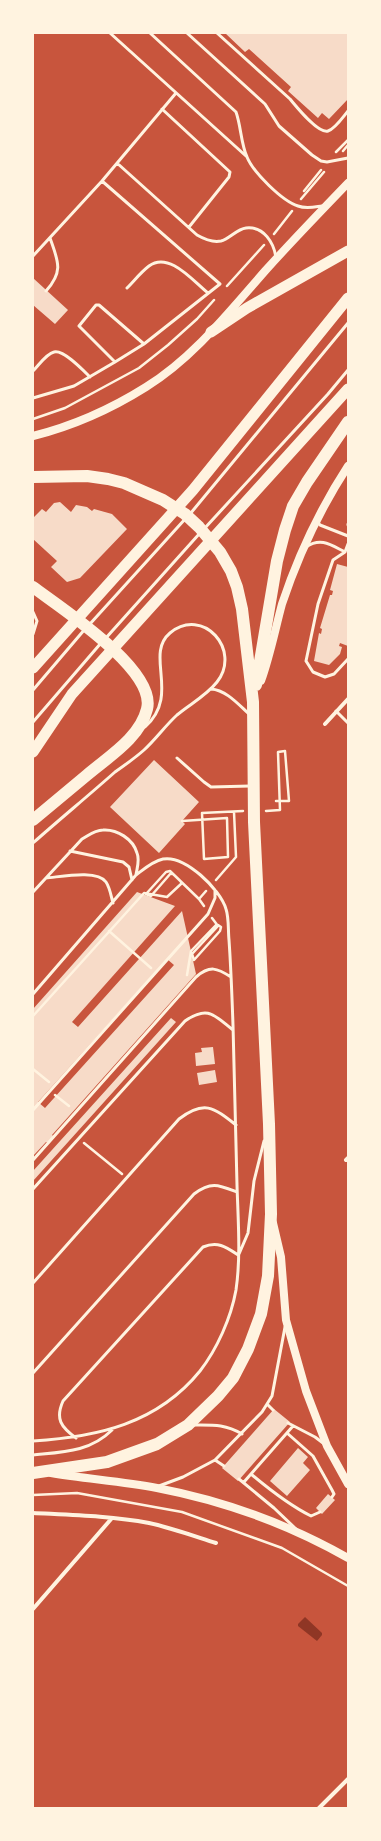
<svg xmlns="http://www.w3.org/2000/svg" width="381" height="1841" font-family="Manrope,sans-serif">
<rect width="100%" height="100%" fill="#c8553d"/>
<path fill="#8f3625" d="M 305,1617 L 322,1633 L 322,1635 L 317,1641 L 298,1626 L 298,1624 Z"/>
<path fill="#f7dbc8" fill-rule="evenodd" d="M 225,33 L 348,33 L 348,99 L 329,119 L 322,113 L 318,118 L 288,91 L 291,87 L 249,49 L 245,52 Z
M 33,278 L 68,310 L 55,324 L 33,305 Z
M 60,502 L 71,512 L 76,505 L 87,507 L 92,511 L 94,509 L 112,514 L 127,529 L 80,578 L 67,582 L 51,567 L 57,561 L 33,539 L 33,518 L 42,509 L 46,512 L 54,503 Z
M 337,564 L 348,567 L 348,646 L 340,643 L 339,646 L 342,647 L 340,654 L 329,665 L 314,661 L 319,633 L 321,634 L 322,629 L 320,628 L 330,595 L 332,595 L 333,591 L 330,590 Z
M 154,760 L 199,802 L 182,821 L 185,824 L 159,853 L 110,807 Z
M 137,892 L 175,906 L 72,1022 L 78,1027 L 182,911 L 196,974 L 52,1135 L 53,1136 L 48,1143 L 46,1142 L 33,1156 L 33,1009 ZM 167,959 L 174,965 L 45,1108 L 38,1102 Z
M 171,1018 L 176,1022 L 33,1181 L 33,1171 Z
M 213,1047 L 215,1064 L 196,1066 L 195,1053 L 202,1052 L 201,1048 Z
M 215,1070 L 217,1082 L 199,1085 L 197,1073 Z
M 274,1409 L 290,1422 L 238,1481 L 222,1468 Z
M 298,1448 L 308,1457 L 303,1463 L 310,1470 L 287,1496 L 270,1481 Z
M 328,1494 L 335,1500 L 322,1514 L 316,1508 Z"/>
<g fill="none" stroke-linecap="round" stroke-linejoin="round">
<path stroke="#fff3e0" stroke-width="2.5" d="M 343,151 L 348,145
M 336,152 L 348,140
M 304,191 L 321,170
M 301,199 L 324,172
M 274,234 L 292,211
M 227,286 L 264,245
M 33,419 L 65,408 L 139,368 L 168,345 L 197,319 L 214,300
M 266,811 L 280,810 L 278,752 L 285,751 L 289,801 L 276,801
M 182,821 L 227,818 L 228,857 L 204,859 L 202,813 L 243,811
M 216,880 L 236,857 L 234,812
M 146,894 L 166,872 L 170,871 L 199,899 L 204,906
M 146,894 L 151,896 L 171,873 L 172,874
M 199,899 L 206,891
M 109,931 L 151,968
M 187,975 L 191,951 L 216,925 L 218,925 L 221,927 L 220,931 L 194,960 L 192,954 L 218,926 L 212,918
M 33,1016 L 144,893 L 167,897 L 182,883 L 181,882
M 33,1069 L 49,1082
M 55,1095 L 69,1106
M 84,1143 L 122,1174
M 33,1495 L 77,1493 L 182,1512 L 282,1548 L 348,1586"/>
<path stroke="#fff3e0" stroke-width="3" d="M 110,33 L 246,156
M 150,33 L 236,112 C 241,126 241,144 247,157 C 253,172 282,201 298,206 C 306,209 314,207 322,206
M 187,33 L 265,104 L 279,126 L 312,155 L 321,161 L 327,162 L 348,158
M 217,33 L 290,99 C 296,106 318,134 328,131 C 335,129 343,117 348,111
M 162,109 L 230,172 L 229,177 L 189,227
M 117,163 L 197,235 C 204,239 212,243 221,241 C 229,239 237,229 246,228 C 264,226 274,243 276,258
M 33,256 L 102,181 L 176,93
M 127,288 C 134,281 141,272 149,266 C 169,251 193,281 208,293
M 46,291 C 64,271 58,261 50,238
M 115,362 L 79,326 L 96,305 L 99,305 L 144,344
M 33,371 C 39,365 46,354 54,352 C 63,349 83,370 90,377
M 33,398 L 74,386 L 115,362 L 144,344 L 220,284 L 102,181
M 190,514 L 348,323
M 318,522 L 320,525 L 348,536
M 348,524 L 348,525
M 204,529 L 328,394 L 348,370
M 306,547 C 321,537 331,545 345,552 L 333,560 L 318,604 L 306,661 L 313,672 L 325,677 L 334,674 L 348,659
M 345,552 L 348,544
M 33,612 L 37,621 L 33,634
M 89,625 L 186,518
M 105,639 L 200,533
M 211,689 C 226,690 238,704 249,714
M 33,690 L 85,629
M 336,711 L 348,723
M 33,722 L 101,643
M 177,758 L 204,782 L 211,787 L 250,786
M 33,843 C 60,819 88,796 115,772 C 125,765 135,758 144,750 C 156,739 165,726 177,715 C 190,704 206,696 217,682 C 242,650 203,606 170,633 C 144,655 181,695 145,727
M 70,851 L 123,862 L 129,867 L 132,880
M 46,878 C 60,877 97,869 106,882 C 110,888 111,896 113,903
M 33,892 L 82,839 C 89,835 95,830 103,830 C 117,829 133,839 137,853 C 140,860 137,868 136,875
M 33,994 L 136,875 C 144,869 153,861 163,859 C 185,855 220,889 226,909 C 229,918 228,930 229,940 C 231,968 232,997 233,1025 C 234,1079 236,1132 237,1185 C 238,1220 241,1256 236,1290 C 231,1318 217,1349 200,1371 C 157,1424 97,1437 33,1441
M 33,1110 L 208,914 L 215,898 L 215,890
M 33,1160 L 196,977 C 210,965 217,968 231,977
M 33,1189 L 185,1021 C 208,1005 214,1015 233,1030
M 239,1254 L 248,1233 L 254,1181 L 264,1141
M 33,1283 L 179,1119 C 204,1100 213,1107 236,1125
M 33,1373 L 194,1194 C 211,1181 219,1185 237,1192
M 268,1405 L 273,1410
M 288,1423 L 315,1437 L 323,1443
M 194,1425 C 213,1425 225,1424 242,1434
M 287,1433 L 313,1456 L 332,1490 L 334,1494 L 332,1497
M 76,1438 C 61,1427 55,1419 63,1401 L 203,1247 C 218,1241 226,1247 238,1255
M 33,1455 C 63,1452 90,1452 112,1430
M 215,1460 L 224,1466
M 251,1474 C 270,1490 289,1505 311,1516 L 320,1512
M 239,1479 L 274,1508 L 296,1529
M 244,1482 L 293,1426
M 159,1486 L 183,1477 L 215,1460 L 262,1412 L 272,1396 L 285,1327"/>
<path stroke="#fff3e0" stroke-width="4" d="M 325,724 L 348,699
M 346,1160 L 348,1158
M 33,1513 C 71,1515 111,1516 149,1523 C 172,1528 194,1536 216,1543
M 33,1609 L 112,1518
M 319,1808 L 348,1779"/>
<path stroke="#fff3e0" stroke-width="8" d="M 33,436 C 73,426 111,409 146,387 C 193,358 229,312 265,271 C 292,241 320,212 348,183
M 261,681 C 270,656 275,630 282,604 C 298,556 320,509 348,466
M 273,1223 L 281,1257 L 286,1320 L 306,1391 L 327,1446 L 348,1484
M 51,1473 C 86,1479 122,1481 157,1488 C 225,1501 288,1524 348,1558"/>
<path stroke="#fff3e0" stroke-width="11" d="M 211,332 L 247,308 L 348,251
M 33,668 L 193,490 L 348,298
M 33,752 L 72,694 L 348,389"/>
<path stroke="#fff3e0" stroke-width="12" d="M 33,477 L 87,476 L 108,479 L 124,483 L 163,500 L 185,514 L 199,527 L 220,552 L 231,571 L 237,587 L 242,609 L 253,702 L 254,822 L 269,1124 L 271,1214 L 268,1276 L 261,1314 L 248,1349 L 233,1378 L 218,1396 L 188,1425 L 157,1444 L 107,1462 L 33,1473
M 33,587 C 61,608 157,670 147,709 C 140,738 108,757 87,775 C 69,790 51,805 33,820
M 256,685 L 277,561 L 285,530 L 293,506 L 307,482 L 348,422"/>
</g>
<rect width="381" height="1841" fill="none" stroke="#fff3e0" stroke-width="68"/>
</svg>
